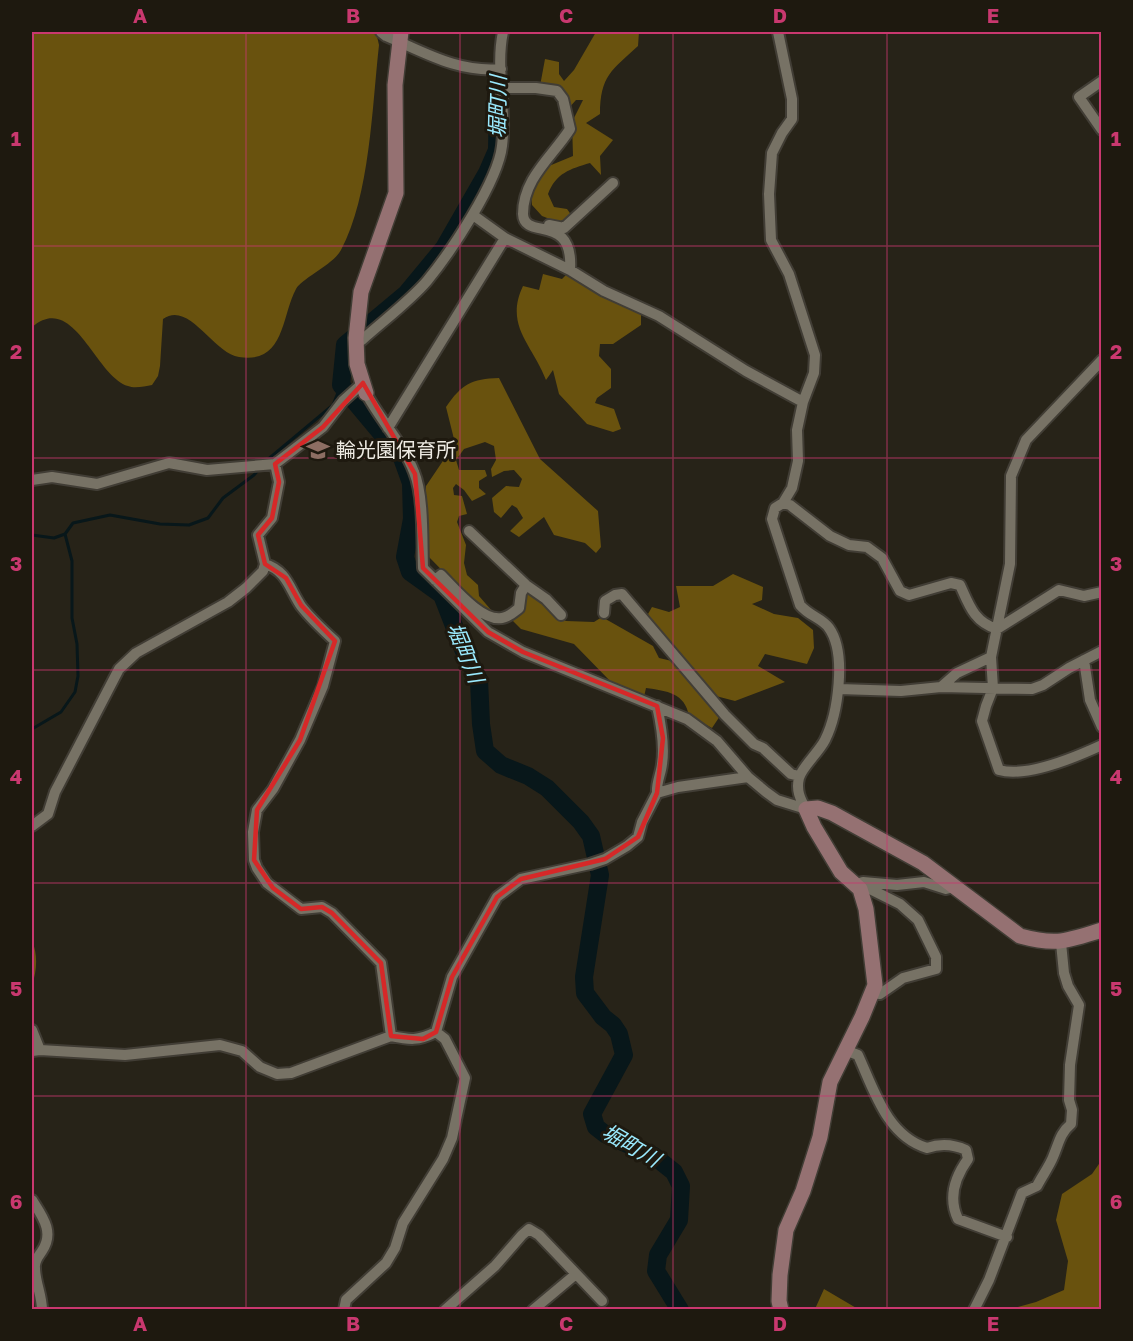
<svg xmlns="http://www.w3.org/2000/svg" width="1133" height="1341" font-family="'Golos Text','Noto Sans JP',sans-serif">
<rect width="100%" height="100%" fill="#272318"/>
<path fill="#69520e" d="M 32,32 L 376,32 L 379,45 C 372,107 370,196 341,250 C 333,265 302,278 296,289 C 281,317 285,364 239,357 C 213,353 189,300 163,319 L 160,366 L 158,376 L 152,385 C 145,386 135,389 128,386 C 95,376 74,291 32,327 Z
M 596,32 L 639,32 L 638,46 C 612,70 600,76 600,114 L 586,123 L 613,140 L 600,156 L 601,175 L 590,163 C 570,169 556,173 548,194 L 554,207 L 567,209 L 572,216 L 560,223 L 542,216 L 532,205 L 531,192 L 544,168 L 573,156 L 572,122 L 583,100 L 576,100 L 568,109 L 566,96 L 540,86 L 545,59 L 559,62 L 559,74 L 564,81 L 574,70 Z
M 543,274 L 562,279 L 566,275 L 641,311 L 641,325 L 613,344 L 600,344 L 599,356 L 611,369 L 611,388 L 597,398 L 595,403 L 614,409 L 621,429 L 613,432 L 587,424 L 559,394 L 553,370 L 546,380 C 533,345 504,326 523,286 L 539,290 Z
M 499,378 L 540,459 L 598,511 L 601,547 L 596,553 L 585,543 L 554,535 L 544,517 L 519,537 L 510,531 L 523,518 L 517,508 L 512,505 L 501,518 L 494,512 L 492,498 L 506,486 L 519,487 L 522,479 L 514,470 L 504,471 L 492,477 L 491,469 L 496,460 L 494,446 L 485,442 L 464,449 L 456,460 L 459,470 L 485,470 L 487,476 L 479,481 L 479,488 L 486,494 L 472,501 L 464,490 L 456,484 L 453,488 L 454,495 L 462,496 L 467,514 L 459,516 L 457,522 L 466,545 L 464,563 L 467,575 L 478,585 L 479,596 L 492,611 L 471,600 L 429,557 L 425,516 L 426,486 L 455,443 L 446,407 C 462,384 471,379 499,378 Z
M 733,574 L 763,587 L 762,600 L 752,604 L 774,614 L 798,618 L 813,630 L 814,648 L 807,664 L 765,654 L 758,666 L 785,682 L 735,701 L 712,695 L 654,628 L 648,614 L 652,607 L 669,612 L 680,607 L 676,586 L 713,586 Z
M 525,592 L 539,597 L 555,615 L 566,621 L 594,622 L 602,617 L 653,646 L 659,658 L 672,661 L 720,716 L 712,728 L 689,716 C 685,693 667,691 646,688 L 644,697 L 613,684 L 574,644 L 521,629 L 512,620 L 522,608 Z
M 32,941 C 38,954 37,971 32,985 Z
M 1101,1161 L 1101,1309 L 1011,1309 L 1036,1302 L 1064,1290 L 1068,1261 L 1056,1220 L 1062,1194 L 1092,1174 Z
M 824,1289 L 858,1309 L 815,1309 Z"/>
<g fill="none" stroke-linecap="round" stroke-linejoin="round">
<path stroke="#08171a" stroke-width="3" d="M 266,461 L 333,405 L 341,385
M 32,535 L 54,538 L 65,534 L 73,523 L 110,515 L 160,524 L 189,525 L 208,518 L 223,498 L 254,475 L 260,468
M 32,729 L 61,712 L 75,692 L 78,676 L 77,644 L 72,618 L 72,561 L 65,534"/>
<path stroke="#08171a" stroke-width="18" d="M 498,103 L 497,150 L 487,173 L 444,248 L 406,294 L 345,345 L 341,385 L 402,458 L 411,483 L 412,519 L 405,557 L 410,572 L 442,595 L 463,649 L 479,680 L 481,724 L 485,751 L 501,765 L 528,776 L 547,788 L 581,822 L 591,836 L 600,875 L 584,977 L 585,993 L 603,1017 L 613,1025 L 619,1034 L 624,1055 L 592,1114 L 596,1127 L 605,1134 L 654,1156 L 674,1172 L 681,1186 L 679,1220 L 658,1255 L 656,1271 L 680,1310"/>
<g stroke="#413d35" stroke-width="14">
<path id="street" d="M 381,32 L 386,36 C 424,52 458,73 501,69
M 778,32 L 792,99 L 792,119 L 782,133 L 772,153 L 769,194 L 771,240 L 789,274 L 815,355 L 814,373 L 803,402 L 797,430 L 798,461 L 792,488 L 783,503
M 1102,81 L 1079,97 L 1102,130
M 502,88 L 536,88 L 557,91 L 563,99 L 570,129 C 553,156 523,178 523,214 C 524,241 574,212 570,270
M 473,215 L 505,238 L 570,270 L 604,291 L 659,316 L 746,371 L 803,402
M 549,225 L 564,228 L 613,183
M 356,338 L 362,340 C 382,322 411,300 427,281 C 450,253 498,182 502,146 C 507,108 495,69 503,32
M 366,393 C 380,420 403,443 414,472 C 424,496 422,541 423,568 L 488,632 L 523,652 L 687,719 L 717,741 L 748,777 L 766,792 L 777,800 L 806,809
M 388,428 L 505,238
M 32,480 L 52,477 L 97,484 L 169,463 L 207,470 L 275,464 L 323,427 L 343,401 L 363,383
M 469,531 L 526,585 L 546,599 L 561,615
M 265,564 C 287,571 289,588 301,606 C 311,619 323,630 335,641 L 323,686 L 300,740 L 273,789 L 257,810 L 253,832 L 254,860 L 257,868 L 267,883 L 301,909 L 322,907 L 332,913 L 381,963 L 391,1036
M 435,580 L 441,575 C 455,589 482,622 502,618 C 509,617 514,612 519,608 L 521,593 L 526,585
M 604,613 L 605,601 L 615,595 L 622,594 L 725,715 L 754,744 L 763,748 L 791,774 L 799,776
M 991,657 L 993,688 L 986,706 L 982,721 L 999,770 C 1026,778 1076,757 1102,745
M 1084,660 L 1090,700 L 1102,727
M 941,687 L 957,673 L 991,657 L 1010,564 L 1011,476 L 1026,440 L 1102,360
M 839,689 L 901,691 L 941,687 L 1032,689 L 1043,685 L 1069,668 L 1102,651
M 657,793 C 656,783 661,774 662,764 C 665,745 661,724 657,706
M 806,809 C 800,799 796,790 799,778 C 802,767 819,752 825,740 C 838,714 847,653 829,628 C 822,618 809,616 800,605 L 772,519 L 775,508 L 783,503 L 790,505 L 830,536 L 849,545 L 867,547 L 882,558 L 900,591 L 909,595 L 951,583 L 960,585 C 969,605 974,622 997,629 L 1059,590 L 1084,596 L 1102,592
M 32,826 L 48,814 L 55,792 L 119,669 L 136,653 L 228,602 L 246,588 L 263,571 L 265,564 L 258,535 L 272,518 L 279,482 L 275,464
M 860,883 L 863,882 L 897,885 L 924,882 L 946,889 L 954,887
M 856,886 L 872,890 L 900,904 L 918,920 L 936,957 L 936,969 L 903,978 L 880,994 L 872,993
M 32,1030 L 40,1050
M 845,1050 L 858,1055 C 874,1090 887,1136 927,1148 C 941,1143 953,1144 966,1150 L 968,1159 C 955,1177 948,1198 958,1219 L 1007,1237
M 32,1051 L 40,1050 L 125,1055 L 220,1045 L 242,1051 L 260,1067 L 277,1074 L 291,1073 L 391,1036 C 410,1040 418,1041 436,1032 L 452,977 L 497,897 L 521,879 L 590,864 L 605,859 L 627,846 L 638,837 L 642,822 L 657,793 L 678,787 L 748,777
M 32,1200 C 42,1216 55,1232 42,1251 C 38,1257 34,1261 35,1268 C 35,1282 42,1295 42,1310
M 344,1310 L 346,1300 L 386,1263 L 395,1248 L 403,1223 L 443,1159 L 452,1138 L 465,1078 L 445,1039 L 436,1032
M 445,1310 L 495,1266 L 522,1235 L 529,1229 L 539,1235 L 602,1301
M 533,1310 L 576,1274
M 974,1310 L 989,1280 L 1022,1193 L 1037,1186 C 1042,1176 1049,1167 1053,1157 C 1059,1143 1060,1133 1071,1124 L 1072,1110 L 1069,1100 L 1070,1065 L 1079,1005 L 1068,986 L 1064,973 L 1061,943"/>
</g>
<g stroke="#413d35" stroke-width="18">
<path id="secondary" d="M 366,393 L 357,364 L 356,338 L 361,292 L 396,193 L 395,85 L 401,32
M 781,1310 L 779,1301 L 780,1275 L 786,1230 L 803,1191 L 820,1137 L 830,1082 L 862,1017 L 875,985 L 866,909 L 860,889 L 841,872 L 814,827 L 806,809 L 818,808 L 832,813 L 923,863 L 1020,936 C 1057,946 1066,941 1102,930"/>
</g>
<use href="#street" stroke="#777265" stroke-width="10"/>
<use href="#secondary" stroke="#957172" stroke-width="15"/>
</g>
<path fill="none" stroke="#d62828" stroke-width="4.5" stroke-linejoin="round" d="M 363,383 L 415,474 L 423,568 L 488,632 L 523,652 L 657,706 L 663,738 L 657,793 L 638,837 L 605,859 L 521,879 L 497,897 L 452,977 L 436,1032 L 423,1039 L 391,1036 L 381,963 L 332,913 L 322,907 L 301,909 L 273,888 L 254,860 L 257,810 L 300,740 L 335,641 L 301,605 L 286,578 L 265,564 L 258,535 L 272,518 L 279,482 L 275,464 L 323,427 Z"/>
<path fill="none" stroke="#c9386f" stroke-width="1.5" stroke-opacity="0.55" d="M 246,32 L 246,1310M 460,32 L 460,1310M 673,32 L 673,1310M 887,32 L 887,1310M 32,246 L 1102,246M 32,458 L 1102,458M 32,670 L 1102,670M 32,883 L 1102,883M 32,1096 L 1102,1096"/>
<defs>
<g id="school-bare" transform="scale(1.8)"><path d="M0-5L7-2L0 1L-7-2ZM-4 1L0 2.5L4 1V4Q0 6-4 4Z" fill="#8d6e63" stroke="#1e190f" stroke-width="2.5" paint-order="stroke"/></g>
</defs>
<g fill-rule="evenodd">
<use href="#school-bare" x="318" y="450"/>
</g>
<g text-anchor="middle" stroke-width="6" stroke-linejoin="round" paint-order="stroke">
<g font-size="20" fill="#eeebe3" stroke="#1e190f" text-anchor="start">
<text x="336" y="457">輪光園保育所</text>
</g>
<g font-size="21" font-style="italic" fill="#9aeafe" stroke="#1e190f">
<text transform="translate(498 107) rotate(-89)" y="7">堀町川</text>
<text transform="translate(465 653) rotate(68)" y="7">堀町川</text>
<text transform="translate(631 1146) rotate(30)" y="7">堀町川</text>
</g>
</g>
<rect width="1133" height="1341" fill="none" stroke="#1e190f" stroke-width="66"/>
<rect x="33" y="33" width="1067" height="1275" fill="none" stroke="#c9386f" stroke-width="2"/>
<g font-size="20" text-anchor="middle" font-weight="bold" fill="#c9386f">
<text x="140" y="23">A</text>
<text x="353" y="23">B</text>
<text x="566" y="23">C</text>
<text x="780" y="23">D</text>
<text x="993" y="23">E</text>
<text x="16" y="146">1</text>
<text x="1116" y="146">1</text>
<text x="16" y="359">2</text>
<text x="1116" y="359">2</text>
<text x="16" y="571">3</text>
<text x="1116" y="571">3</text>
<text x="16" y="784">4</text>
<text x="1116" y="784">4</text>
<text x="16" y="996">5</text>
<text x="1116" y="996">5</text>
<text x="16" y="1209">6</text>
<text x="1116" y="1209">6</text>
<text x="140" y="1331">A</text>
<text x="353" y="1331">B</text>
<text x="566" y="1331">C</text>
<text x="780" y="1331">D</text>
<text x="993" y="1331">E</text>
</g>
</svg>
